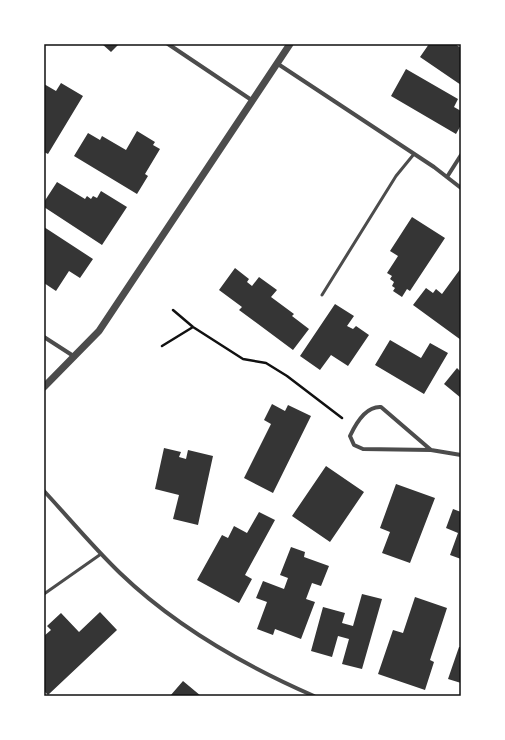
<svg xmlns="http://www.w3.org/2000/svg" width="505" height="740" font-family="'PT Serif',serif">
<rect width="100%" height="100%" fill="#fff"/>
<path fill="#353535" d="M 102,44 L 119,44 L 111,52 Z
M 429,44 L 455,44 L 461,48 L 461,85 L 420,57 Z
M 406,69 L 458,99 L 454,107 L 461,111 L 461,125 L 456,134 L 391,96 Z
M 61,83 L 83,96 L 48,154 L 44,152 L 44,84 L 56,91 Z
M 137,131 L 155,142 L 153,145 L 160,149 L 145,174 L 148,176 L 137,194 L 74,156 L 88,133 L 100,140 L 102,136 L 126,150 Z
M 57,182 L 85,199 L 87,196 L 91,199 L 93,196 L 97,198 L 101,191 L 127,207 L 102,245 L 44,207 L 44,202 Z
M 412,217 L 445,238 L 410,291 L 407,289 L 402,297 L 393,291 L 395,288 L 392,286 L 394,282 L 390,279 L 392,276 L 387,273 L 398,256 L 390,251 Z
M 44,227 L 93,259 L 80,278 L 69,271 L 56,291 L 44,283 Z
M 235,268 L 249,279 L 247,282 L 252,286 L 259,277 L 277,290 L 271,297 L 294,314 L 292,316 L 309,329 L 293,350 L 239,310 L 242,307 L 219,290 Z
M 461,268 L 461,340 L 413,305 L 426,288 L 433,293 L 436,289 L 442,294 Z
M 335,304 L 354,316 L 347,326 L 353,329 L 356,326 L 369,335 L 348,366 L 331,355 L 320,370 L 300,356 Z
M 390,340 L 421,358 L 430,343 L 448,353 L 424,394 L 375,365 Z
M 457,368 L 461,372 L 461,398 L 444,384 Z
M 272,404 L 285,411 L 288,405 L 311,416 L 273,493 L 244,478 L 271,424 L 264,420 Z
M 164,448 L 181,452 L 179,457 L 186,459 L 188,450 L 213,456 L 198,525 L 173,519 L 179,495 L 155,489 Z
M 326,466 L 364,492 L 330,542 L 292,516 Z
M 396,484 L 435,498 L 410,563 L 382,553 L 390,532 L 380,528 Z
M 453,509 L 461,512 L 461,559 L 450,555 L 458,533 L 446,528 Z
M 259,512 L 275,520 L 245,575 L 252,579 L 239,603 L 197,580 L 222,535 L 228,538 L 234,526 L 247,533 Z
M 291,547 L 305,552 L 304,557 L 329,566 L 321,586 L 312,583 L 306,599 L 315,602 L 301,639 L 275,629 L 273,635 L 257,629 L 267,602 L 256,598 L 263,581 L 284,589 L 288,578 L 280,575 Z
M 362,594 L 382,599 L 362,669 L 342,664 L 349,639 L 338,636 L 332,657 L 311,651 L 323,607 L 345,613 L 342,623 L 353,626 Z
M 415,597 L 447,608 L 430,660 L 434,662 L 425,690 L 378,674 L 393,630 L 403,633 Z
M 100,612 L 117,630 L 48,695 L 44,691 L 44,636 L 51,630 L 47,626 L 61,613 L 79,632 Z
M 459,647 L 461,647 L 461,683 L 448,679 Z
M 183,681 L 201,696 L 170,696 Z"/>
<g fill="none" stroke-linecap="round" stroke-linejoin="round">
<path stroke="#111" stroke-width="2.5" d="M 173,310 L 193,327 L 243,359 L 266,363 L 287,376 L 342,418
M 162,346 L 193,327"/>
<path stroke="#4c4c4c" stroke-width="3" d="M 322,295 L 396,176 L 414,154
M 44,594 L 101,554"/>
<path stroke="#4c4c4c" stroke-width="4" d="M 168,44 L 253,101
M 278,64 L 434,167 L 461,188
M 447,177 L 461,155
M 44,337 L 75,357
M 431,450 L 381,407 C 366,406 356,423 350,436 L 354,445 L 363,449 L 431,450 L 461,455
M 44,491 C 69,518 93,547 120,573 C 176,627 243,665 314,696"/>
<path stroke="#4c4c4c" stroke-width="7" d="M 44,387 L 99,331 L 290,44"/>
</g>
<rect width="505" height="740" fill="none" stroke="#ffffff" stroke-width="90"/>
<rect x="45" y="45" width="415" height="650" fill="none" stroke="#111" stroke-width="1.5"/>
</svg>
